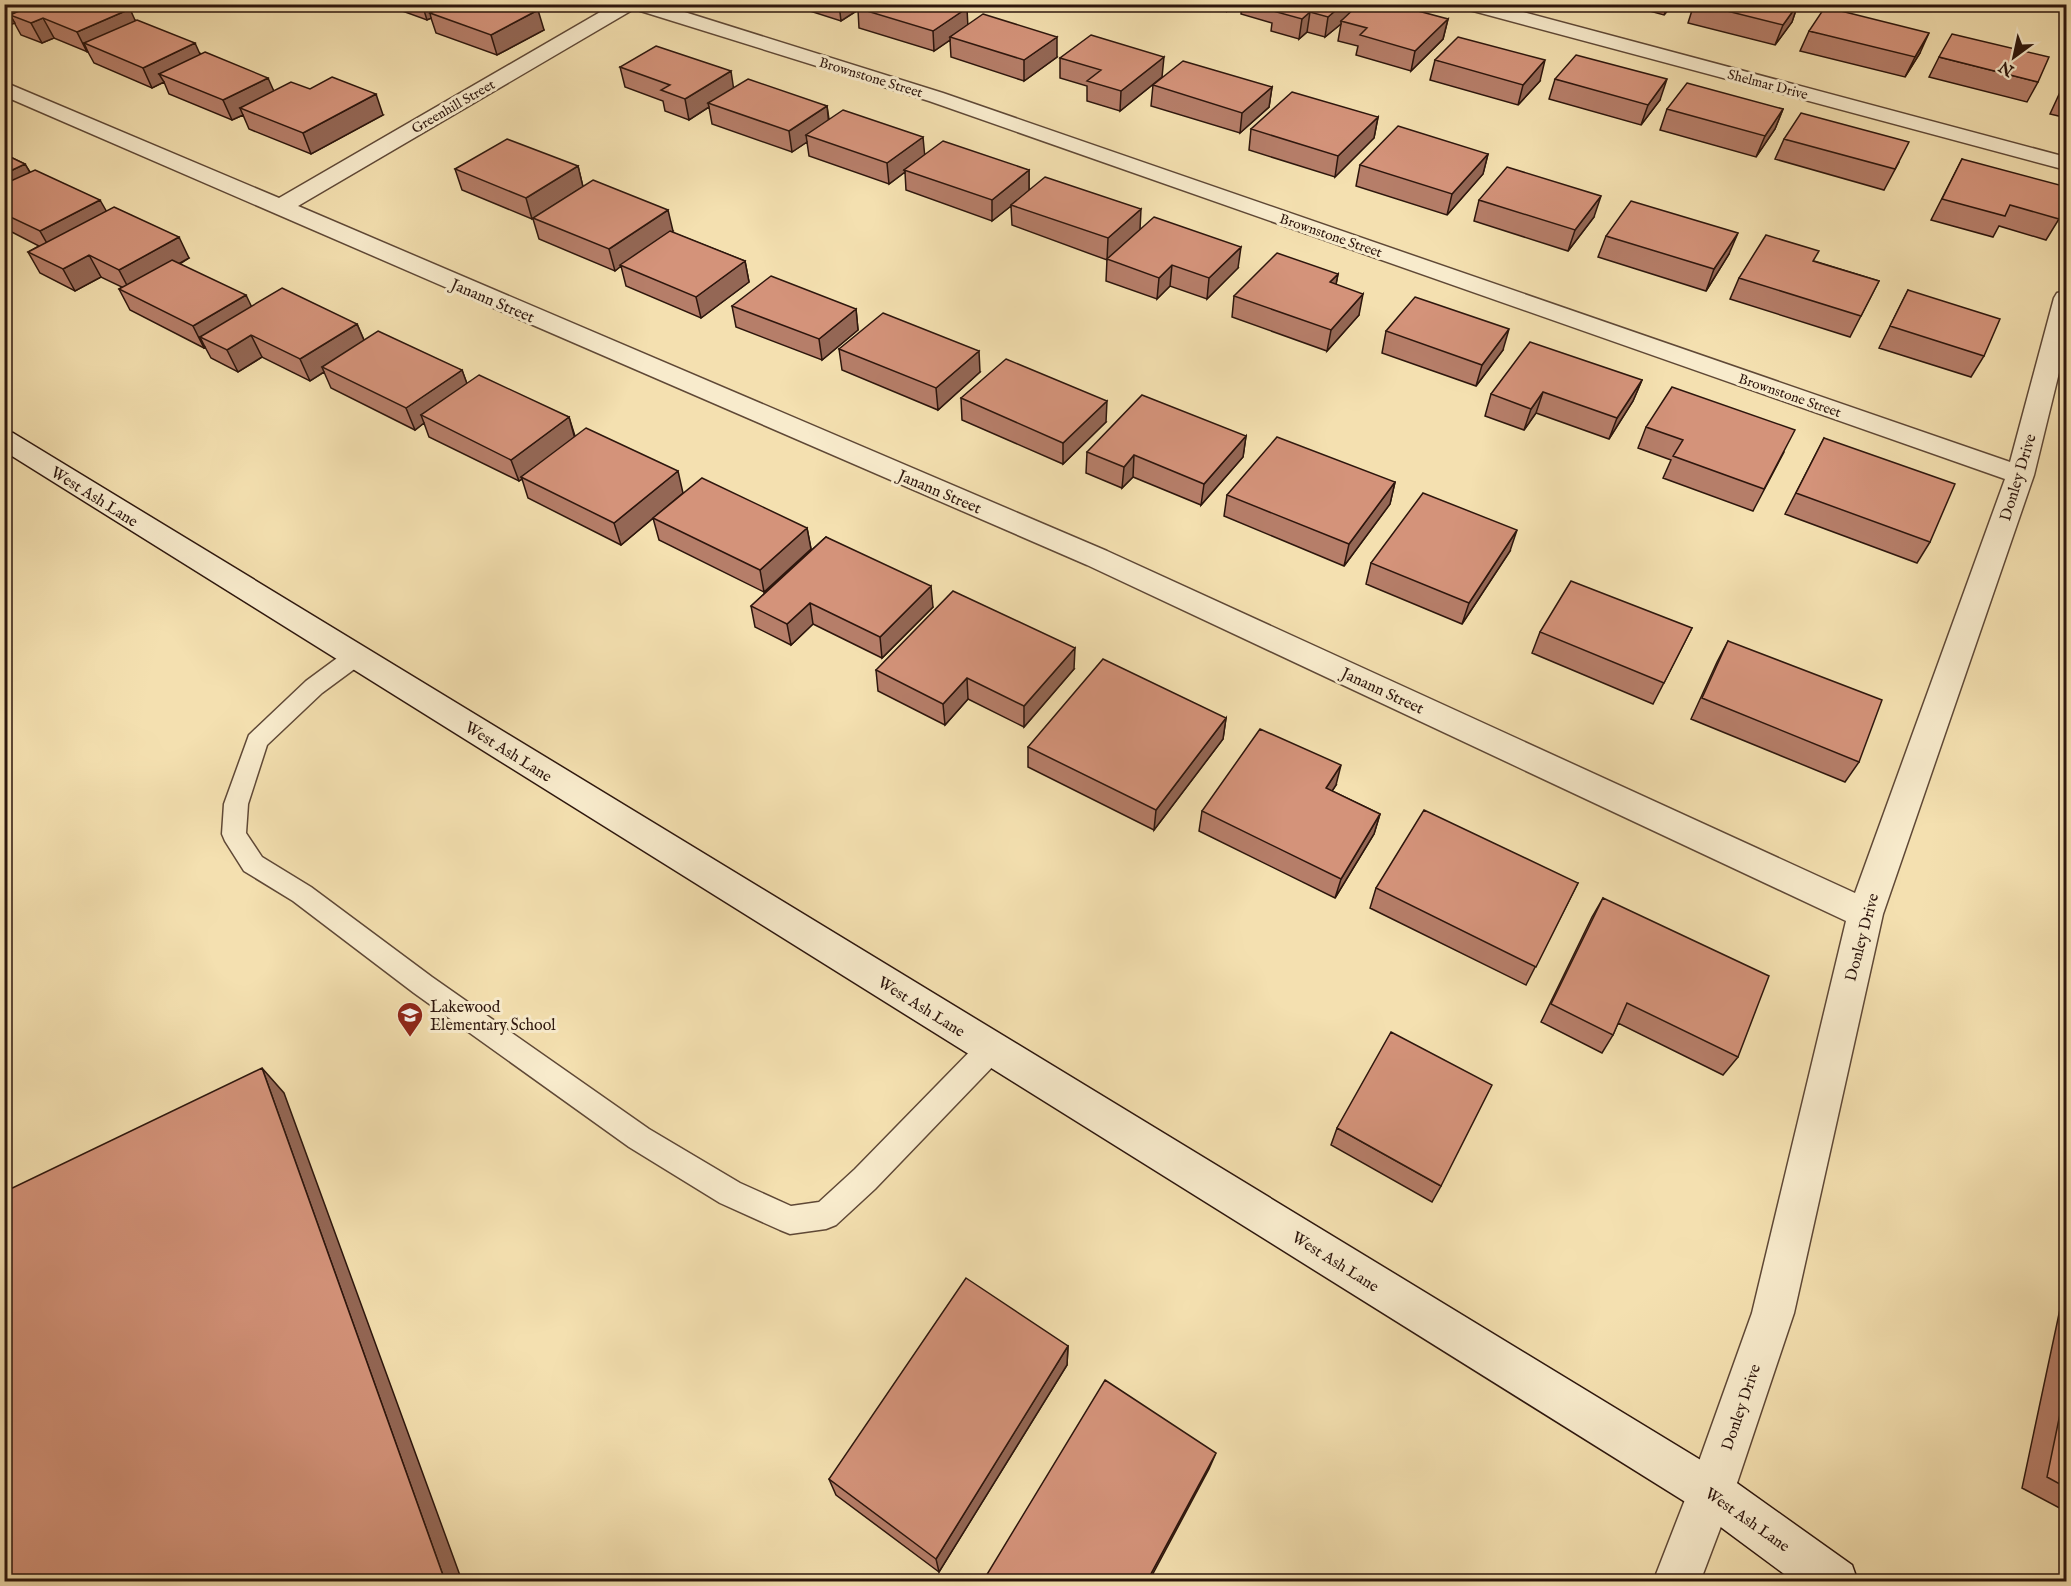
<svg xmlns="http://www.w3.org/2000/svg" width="2071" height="1586" font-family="'IM FELL English',serif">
<rect width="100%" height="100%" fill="#f4e0b0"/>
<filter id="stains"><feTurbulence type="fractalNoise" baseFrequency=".00333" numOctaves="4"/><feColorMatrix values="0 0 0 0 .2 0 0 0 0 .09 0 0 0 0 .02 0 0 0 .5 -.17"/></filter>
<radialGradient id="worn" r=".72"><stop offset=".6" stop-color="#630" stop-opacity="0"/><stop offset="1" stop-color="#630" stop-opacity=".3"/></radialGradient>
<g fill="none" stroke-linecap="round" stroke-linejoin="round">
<g stroke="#5f4836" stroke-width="3">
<path id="lane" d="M 356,648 L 364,650 L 367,656 L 364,662 L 322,693 L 267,745 L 248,804 L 246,833 L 262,857 L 311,887 L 432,977 L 649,1129 L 740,1183 L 791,1206 L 819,1202 L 855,1169 L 981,1040 L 991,1037 L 1001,1040 L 1005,1049 L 1001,1058 L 875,1189 L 836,1225 L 826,1229 L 790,1234 L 780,1230 L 720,1203 L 629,1147 L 414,993 L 293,901 L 244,871 L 225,841 L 222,834 L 224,804 L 249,735 L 306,681 L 348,650 Z"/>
</g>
<g stroke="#5f4836" stroke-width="3">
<path id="street" d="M 614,4 L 659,4 L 943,93 L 2010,462 L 2054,298 L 2057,293 L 2066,291 L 2066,344 L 2034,475 L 1883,914 L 1794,1313 L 1734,1492 L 1700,1582 L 1653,1582 L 1688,1492 L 1752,1313 L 1846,921 L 1087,565 L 4,96 L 4,82 L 279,198 ZM 634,9 L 929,101 L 2005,479 L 1855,893 L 1107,551 L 298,206 Z
M 1460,4 L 1493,4 L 2066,157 L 2066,170 L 1462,8 Z"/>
</g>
<g stroke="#2d160d" stroke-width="3">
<path id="secondary" d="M 4,431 L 13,433 L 1727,1476 L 1852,1565 L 1858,1582 L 1795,1582 L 1695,1508 L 4,451 Z"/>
</g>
<use href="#lane" fill="#f8ebcc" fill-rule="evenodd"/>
<use href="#street" fill="#f8ebcc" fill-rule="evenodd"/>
<use href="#secondary" fill="#f8ebcc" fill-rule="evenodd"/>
</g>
<path fill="#b67e69" stroke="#2d160d" stroke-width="1.5" d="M 4,4 L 135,20 L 274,91 L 383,115 L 311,154 L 249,129 L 243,115 L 232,120 L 169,94 L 164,82 L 152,88 L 94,63 L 88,52 L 54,38 L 42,43 L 21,35 Z
M 383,4 L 522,4 L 544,30 L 497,55 L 436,33 L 431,18 L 427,20 Z
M 788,4 L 955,4 L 968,25 L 1057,57 L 1024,81 L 951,57 L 950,40 L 934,51 L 859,28 L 858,10 L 841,21 Z
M 1204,4 L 1235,4 L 1227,11 Z
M 1242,4 L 1352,4 L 1350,13 L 1448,19 L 1443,39 L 1411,71 L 1356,55 L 1358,46 L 1338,41 L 1341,24 L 1325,37 L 1307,32 L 1299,39 L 1271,31 L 1272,23 L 1241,14 Z
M 1624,4 L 1673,4 L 1664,15 Z
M 1694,4 L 1798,4 L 1792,22 L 1775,45 L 1688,23 Z
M 1809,31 L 1920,53 L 1905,77 L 1800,51 Z
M 1939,57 L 2038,82 L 2027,102 L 1929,77 Z
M 1060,58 L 1162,77 L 1120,111 L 1087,101 L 1087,86 L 1060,78 Z
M 1435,60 L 1540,81 L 1518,105 L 1430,80 Z
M 620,67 L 827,106 L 829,119 L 924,155 L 1029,170 L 1029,189 L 1140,230 L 1107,260 L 1012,225 L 1011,206 L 992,221 L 906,190 L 905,172 L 889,184 L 809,156 L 807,142 L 792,152 L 712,124 L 709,107 L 689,120 L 665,111 L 663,101 L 625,87 Z
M 2067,77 L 2067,118 L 2050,114 Z
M 1555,79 L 1660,100 L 1641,125 L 1549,99 Z
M 1153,85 L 1272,87 L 1269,107 L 1240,133 L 1151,106 Z
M 1667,109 L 1783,109 L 1775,129 L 1756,157 L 1660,130 Z
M 1378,117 L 1374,138 L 1335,177 L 1249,150 L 1251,129 Z
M 1784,139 L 1899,162 L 1884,190 L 1775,159 Z
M 4,154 L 25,164 L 30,172 L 106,211 L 189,258 L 180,264 L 252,307 L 357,324 L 364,340 L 462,370 L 467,384 L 569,417 L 575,436 L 683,493 L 621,545 L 528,498 L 522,479 L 519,481 L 429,437 L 424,423 L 415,430 L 331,388 L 324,372 L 310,381 L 262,357 L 238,372 L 211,358 L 205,347 L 204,348 L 130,310 L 119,289 L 122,287 L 101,277 L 75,291 L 40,273 L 28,252 L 39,246 L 4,228 Z
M 1488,154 L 1483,174 L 1447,215 L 1356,186 L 1360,165 Z
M 1962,159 L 2059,219 L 2046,240 L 1999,226 L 1993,237 L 1931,220 Z
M 578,166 L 583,187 L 673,231 L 671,232 L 745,261 L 749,282 L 701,318 L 626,286 L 621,266 L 615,271 L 539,239 L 533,219 L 532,219 L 462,190 L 455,169 Z
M 1479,200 L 1594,217 L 1568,251 L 1474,221 Z
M 1606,236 L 1729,254 L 1706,291 L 1598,257 Z
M 1107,259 L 1238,268 L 1207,299 L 1170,286 L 1157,299 L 1106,281 Z
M 1814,261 L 1879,281 L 1850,337 L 1730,299 L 1739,278 Z
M 1338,274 L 1336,284 L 1359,315 L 1327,351 L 1232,317 L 1234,296 Z
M 1908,290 L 1984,356 L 1971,377 L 1879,348 Z
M 732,306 L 856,309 L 858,330 L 822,360 L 736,327 Z
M 1386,331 L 1503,350 L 1476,386 L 1382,353 Z
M 839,349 L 980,372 L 938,410 L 842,370 Z
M 1642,380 L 1633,401 L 1609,439 L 1536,413 L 1524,430 L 1485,416 L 1491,394 Z
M 961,398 L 1106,422 L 1063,464 L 962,420 Z
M 1646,427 L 1784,452 L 1753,511 L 1663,478 L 1671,460 L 1638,448 Z
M 1246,436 L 1243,457 L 1201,505 L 1133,477 L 1122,488 L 1086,473 L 1087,452 Z
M 1824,438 L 1930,542 L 1917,563 L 1785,514 Z
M 1395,482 L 1390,504 L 1344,566 L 1224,516 L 1227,495 Z
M 653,518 L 807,528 L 811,549 L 764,592 L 659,540 Z
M 826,537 L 933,607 L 882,658 L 813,624 L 791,645 L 755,627 L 751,606 Z
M 1510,551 L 1462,624 L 1366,584 L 1371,563 Z
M 1692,628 L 1653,704 L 1532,653 L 1540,632 Z
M 1728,641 L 1859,762 L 1845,782 L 1691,719 L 1717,662 Z
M 1074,669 L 1024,727 L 968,699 L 945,725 L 878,691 L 876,670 Z
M 1226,718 L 1223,739 L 1154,830 L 1028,767 L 1028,747 Z
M 1336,785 L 1332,791 L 1380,814 L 1374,834 L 1335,898 L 1199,831 L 1202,811 Z
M 1578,883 L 1526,985 L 1370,908 L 1376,888 Z
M 1603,898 L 1738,1057 L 1723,1075 L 1618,1023 L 1613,1035 L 1602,1053 L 1541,1022 L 1592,917 Z
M 1337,1128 L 1441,1186 L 1432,1202 L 1331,1145 Z
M 2067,1244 L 2067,1257 L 2064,1255 Z
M 2067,1293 L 2067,1512 L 2022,1488 L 2063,1295 Z
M 1068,1346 L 1067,1365 L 939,1572 L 836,1495 L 829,1479 Z"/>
<path fill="#946755" stroke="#2d160d" stroke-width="1.5" d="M 4,4 L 51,4 L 10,15 L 15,23 L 4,27 Z
M 422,4 L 458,4 L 430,13 L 431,18 L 427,20 Z
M 839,4 L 867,4 L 857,8 L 858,10 L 841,21 Z
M 1227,4 L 1235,4 L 1227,11 Z
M 1343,4 L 1352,4 L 1350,15 L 1341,21 L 1341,24 L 1325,37 L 1328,17 Z
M 1668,4 L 1673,4 L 1664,15 Z
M 1798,4 L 1792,22 L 1775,45 L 1783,25 Z
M 967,8 L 968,28 L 950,37 L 950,40 L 934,51 L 933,31 Z
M 130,9 L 139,29 L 84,43 L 88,52 L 87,52 L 77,32 Z
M 538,10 L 544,30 L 497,55 L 491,35 Z
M 1310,12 L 1307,32 L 1299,39 L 1302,19 Z
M 43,18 L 54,38 L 42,43 L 31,23 Z
M 1448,19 L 1443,39 L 1411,71 L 1415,51 Z
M 1929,33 L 1920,53 L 1905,77 L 1915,57 Z
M 1057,37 L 1057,57 L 1024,81 L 1024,60 Z
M 195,43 L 204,63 L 159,74 L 164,82 L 152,88 L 143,68 Z
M 1164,57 L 1162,77 L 1120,111 L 1121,91 Z
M 1545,60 L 1540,81 L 1518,105 L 1523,85 Z
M 731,71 L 734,91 L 708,103 L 709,107 L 689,120 L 685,99 Z
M 268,78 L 277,98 L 240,108 L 243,115 L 232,120 L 223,100 Z
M 1667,79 L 1660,100 L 1641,125 L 1648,105 Z
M 1272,87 L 1269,107 L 1240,133 L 1242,113 Z
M 376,94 L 383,115 L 311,154 L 303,133 Z
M 827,106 L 829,126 L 806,135 L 807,142 L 792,152 L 789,131 Z
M 1783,109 L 1775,129 L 1756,157 L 1765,136 Z
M 1378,117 L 1374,138 L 1335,177 L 1338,156 Z
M 923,137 L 925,158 L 904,170 L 905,172 L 889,184 L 887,163 Z
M 1488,154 L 1483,174 L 1447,215 L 1452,194 Z
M 25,164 L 37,185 L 4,201 L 4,174 Z
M 578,166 L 583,187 L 532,219 L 526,198 Z
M 1029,170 L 1029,191 L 1011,205 L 1011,206 L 992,221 L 992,200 Z
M 1601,196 L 1594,217 L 1568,251 L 1575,230 Z
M 100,200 L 112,221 L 52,252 L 40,231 Z
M 1141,209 L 1140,230 L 1107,260 L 1108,238 Z
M 668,210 L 673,231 L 622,266 L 620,265 L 621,266 L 615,271 L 609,249 Z
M 1738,233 L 1729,254 L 1706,291 L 1714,269 Z
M 179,237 L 189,258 L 130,291 L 119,270 Z
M 1241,247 L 1238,268 L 1207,299 L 1209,278 Z
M 89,255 L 101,277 L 75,291 L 63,269 Z
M 745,261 L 749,282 L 701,318 L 696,297 Z
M 1172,265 L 1170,286 L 1157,299 L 1159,278 Z
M 1338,274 L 1334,295 L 1330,282 Z
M 1363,294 L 1359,315 L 1327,351 L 1331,330 Z
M 246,295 L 256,316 L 200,337 L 205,347 L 204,348 L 193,326 Z
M 856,309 L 858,330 L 822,360 L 819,339 Z
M 357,324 L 366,345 L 322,367 L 324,372 L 310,381 L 300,359 Z
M 1509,329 L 1503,350 L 1476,386 L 1482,365 Z
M 251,335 L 262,357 L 238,372 L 227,350 Z
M 979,351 L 980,372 L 938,410 L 936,388 Z
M 462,370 L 470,392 L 421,415 L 424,423 L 415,430 L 406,408 Z
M 1642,380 L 1633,401 L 1609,439 L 1617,418 Z
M 1543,392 L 1536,413 L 1524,430 L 1531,409 Z
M 1107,401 L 1106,422 L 1063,464 L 1063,443 Z
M 569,417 L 575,439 L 521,477 L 522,479 L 519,481 L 511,460 Z
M 1246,436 L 1243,457 L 1201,505 L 1204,484 Z
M 1134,455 L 1133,477 L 1122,488 L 1124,467 Z
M 678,471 L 683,493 L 621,545 L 614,523 Z
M 1395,482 L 1390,504 L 1344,566 L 1349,544 Z
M 807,528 L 811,549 L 764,592 L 760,570 Z
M 1517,530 L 1510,551 L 1462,624 L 1469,603 Z
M 931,586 L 933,607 L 882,658 L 880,637 Z
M 810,603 L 813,624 L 791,645 L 787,624 Z
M 1075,648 L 1074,669 L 1024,727 L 1024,706 Z
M 967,678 L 968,699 L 945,725 L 943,704 Z
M 1226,718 L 1223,739 L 1154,830 L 1156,810 Z
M 1341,765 L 1336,785 L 1321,808 L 1326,788 Z
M 1380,814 L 1374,834 L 1335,898 L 1341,879 Z
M 262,1068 L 284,1093 L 462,1581 L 445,1581 Z
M 1068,1346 L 1067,1365 L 939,1572 L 936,1559 Z
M 1216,1453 L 1209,1469 L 1149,1581 L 1147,1581 Z"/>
<path fill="#d4937a" stroke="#2d160d" stroke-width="1.5" d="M 35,4 L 118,4 L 130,9 L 77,32 L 43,18 L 31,23 L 10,15 Z
M 447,4 L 522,4 L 538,10 L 491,35 L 430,13 Z
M 863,4 L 955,4 L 967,8 L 933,31 L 857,8 Z
M 1280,4 L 1343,4 L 1328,17 L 1310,12 L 1302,19 L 1273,11 L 1281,5 Z
M 1359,4 L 1392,4 L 1448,19 L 1415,51 L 1360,35 L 1367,28 L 1341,21 Z
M 1699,4 L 1798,4 L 1783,25 Z
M 1825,7 L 1929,33 L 1915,57 L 1809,31 Z
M 983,14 L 1057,37 L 1024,60 L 950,37 Z
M 137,20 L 195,43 L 143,68 L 84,43 Z
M 1952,34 L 2049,57 L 2038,82 L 1939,57 Z
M 1091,35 L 1164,57 L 1121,91 L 1087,81 L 1101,70 L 1060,58 Z
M 1458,37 L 1545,60 L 1523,85 L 1435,60 Z
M 656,46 L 731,71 L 685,99 L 661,90 L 670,85 L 620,67 Z
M 205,52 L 268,78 L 223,100 L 159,74 Z
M 1576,55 L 1667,79 L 1648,105 L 1555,79 Z
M 1183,61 L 1272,87 L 1242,113 L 1153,85 Z
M 332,77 L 376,94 L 303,133 L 240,108 L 291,82 L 310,89 Z
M 748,79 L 827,106 L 789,131 L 708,103 Z
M 2067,81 L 2067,95 L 2061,93 Z
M 1687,83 L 1783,109 L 1765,136 L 1667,109 Z
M 1292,92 L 1378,117 L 1338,156 L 1251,129 Z
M 843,110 L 923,137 L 887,163 L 806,135 Z
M 1801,113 L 1909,142 L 1895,169 L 1784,139 Z
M 1398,126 L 1488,154 L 1452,194 L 1360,165 Z
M 507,139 L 578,166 L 526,198 L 455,169 Z
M 943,141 L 1029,170 L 992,200 L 904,170 Z
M 4,154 L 25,164 L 4,174 Z
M 1962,159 L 2067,187 L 2067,199 L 2059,219 L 2010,205 L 2005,216 L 1942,199 Z
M 1507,167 L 1601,196 L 1575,230 L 1479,200 Z
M 35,170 L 100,200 L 40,231 L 4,214 L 4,184 Z
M 1045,177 L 1141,209 L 1108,238 L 1011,205 Z
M 593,180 L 668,210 L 609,249 L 533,218 Z
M 1631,201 L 1738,233 L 1714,269 L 1606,236 Z
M 114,207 L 179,237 L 119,270 L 89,255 L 63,269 L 28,252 Z
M 1154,217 L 1241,247 L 1209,278 L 1172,265 L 1159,278 L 1107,259 Z
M 670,231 L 745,261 L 696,297 L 620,265 Z
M 1766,235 L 1819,251 L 1813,261 L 1879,281 L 1861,316 L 1739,278 Z
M 1277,253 L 1338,274 L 1330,282 L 1363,294 L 1331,330 L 1234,296 Z
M 172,260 L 246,295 L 193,326 L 119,289 Z
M 771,276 L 856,309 L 819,339 L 732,306 Z
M 282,288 L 357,324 L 300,359 L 251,335 L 227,350 L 200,337 Z
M 1908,290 L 2000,319 L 1984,356 L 1890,326 Z
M 1415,297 L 1509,329 L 1482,365 L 1386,331 Z
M 883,313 L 979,351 L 936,388 L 839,349 Z
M 378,331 L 462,370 L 406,408 L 322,367 Z
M 1530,342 L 1642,380 L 1617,418 L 1543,392 L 1531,409 L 1491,394 Z
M 1006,359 L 1107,401 L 1063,443 L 961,398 Z
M 479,375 L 569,417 L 511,460 L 421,415 Z
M 1672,387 L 1795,430 L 1764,489 L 1673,456 L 1683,440 L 1646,427 Z
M 1142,395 L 1246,436 L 1204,484 L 1134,455 L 1124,467 L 1087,452 Z
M 586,428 L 678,471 L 614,523 L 521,477 Z
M 1277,437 L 1395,482 L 1349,544 L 1227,495 Z
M 1824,438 L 1955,484 L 1930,542 L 1796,493 Z
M 702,478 L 807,528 L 760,570 L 653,518 Z
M 1423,493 L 1517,530 L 1469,603 L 1371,563 Z
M 826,537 L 931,586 L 880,637 L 810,603 L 787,624 L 751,606 Z
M 1571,581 L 1692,628 L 1664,683 L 1540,632 Z
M 953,591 L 1075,648 L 1024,706 L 967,678 L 943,704 L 876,670 Z
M 1728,641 L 1882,700 L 1859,762 L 1702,698 Z
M 1103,659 L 1226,718 L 1156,810 L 1028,747 Z
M 1260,729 L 1341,765 L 1326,788 L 1380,814 L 1341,879 L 1202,811 Z
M 1424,810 L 1578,883 L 1536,967 L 1376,888 Z
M 1603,898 L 1769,976 L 1738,1057 L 1627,1003 L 1613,1035 L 1551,1004 Z
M 1391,1032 L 1492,1085 L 1441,1186 L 1337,1128 Z
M 262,1068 L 445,1581 L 4,1581 L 4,1192 Z
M 966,1278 L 1068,1346 L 936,1559 L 829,1479 Z
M 1105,1380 L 1216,1453 L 1147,1581 L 983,1581 Z
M 2067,1380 L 2067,1488 L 2047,1477 Z"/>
<defs>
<g id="school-pin" transform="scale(1.35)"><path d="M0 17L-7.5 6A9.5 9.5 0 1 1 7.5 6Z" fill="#8f2418" stroke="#f8ebcc"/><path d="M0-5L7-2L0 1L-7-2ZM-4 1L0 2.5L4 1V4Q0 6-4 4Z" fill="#fff"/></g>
</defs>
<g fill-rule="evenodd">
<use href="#school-pin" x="410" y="1015"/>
</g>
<g text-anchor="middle" stroke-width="6" stroke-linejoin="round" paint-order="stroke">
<g font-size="14" fill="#2d160d" stroke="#f8ebcc">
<text transform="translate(871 77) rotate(17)" y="5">Brownstone Street</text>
<text transform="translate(1768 84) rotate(15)" y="5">Shelmar Drive</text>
<text transform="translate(453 106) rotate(-30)" y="5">Greenhill Street</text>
<text transform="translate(1331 235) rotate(19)" y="5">Brownstone Street</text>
<text transform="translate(1790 395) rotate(19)" y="5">Brownstone Street</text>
</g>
<g font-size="16" fill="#2d160d" stroke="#f8ebcc">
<text transform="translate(493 300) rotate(23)" y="6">Janann Street</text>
<text transform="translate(2017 477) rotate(-73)" y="6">Donley Drive</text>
<text transform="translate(940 491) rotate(23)" y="6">Janann Street</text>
<text transform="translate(95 496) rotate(32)" y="6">West Ash Lane</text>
<text transform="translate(1383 690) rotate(25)" y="6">Janann Street</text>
<text transform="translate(509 751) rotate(32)" y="6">West Ash Lane</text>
<text transform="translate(1861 937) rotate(-75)" y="6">Donley Drive</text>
<text transform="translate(922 1006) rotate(32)" y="6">West Ash Lane</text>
<text transform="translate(1336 1261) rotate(32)" y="6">West Ash Lane</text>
<text transform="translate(1740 1407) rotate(-71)" y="6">Donley Drive</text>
<text transform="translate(1748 1519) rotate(35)" y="6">West Ash Lane</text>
</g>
<g font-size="16" fill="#2d160d" stroke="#f8ebcc" text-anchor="start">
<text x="430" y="1012">Lakewood<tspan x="430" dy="18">Elementary School</tspan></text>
</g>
</g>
<rect width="2071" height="1586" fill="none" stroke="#f4e0b0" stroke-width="24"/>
<rect x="6" y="6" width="2059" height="1574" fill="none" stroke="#2d160d" stroke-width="3"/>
<rect x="12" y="12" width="2047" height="1562" fill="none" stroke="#2d160d" stroke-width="1.5"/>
<g transform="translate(2014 57) rotate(213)" stroke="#f8ebcc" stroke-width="4.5" paint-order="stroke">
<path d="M0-4.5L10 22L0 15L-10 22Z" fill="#2d160d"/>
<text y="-9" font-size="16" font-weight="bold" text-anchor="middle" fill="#2d160d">N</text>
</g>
<rect width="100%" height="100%" filter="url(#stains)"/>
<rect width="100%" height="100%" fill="url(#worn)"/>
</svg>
